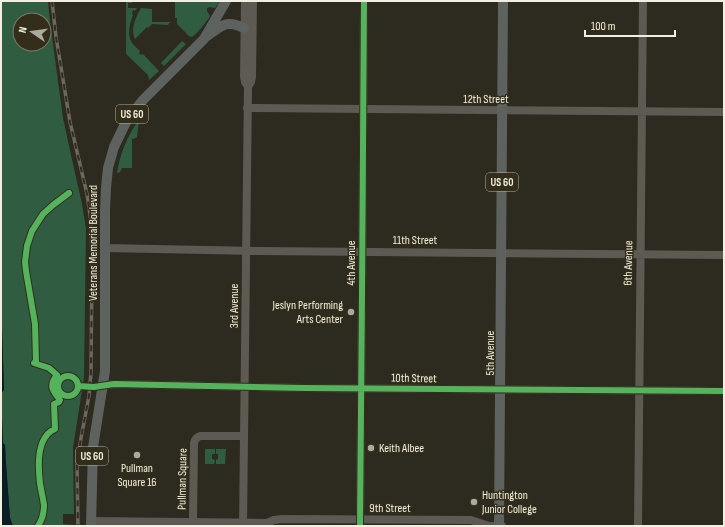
<svg xmlns="http://www.w3.org/2000/svg" width="725" height="527" font-family="'Sofia Sans Condensed',sans-serif">
<rect width="100%" height="100%" fill="#2d2a20"/>
<path fill="#305d42" fill-rule="evenodd" d="M 1,1 L 48,1 L 50,22 L 63,118 L 71,155 L 82,204 L 86,229 L 84,377 L 73,448 L 74,514 L 63,514 L 63,524 L 74,525 L 74,526 L 13,526 L 10,518 L 6,464 L 5,445 L 3,443 L 1,393 L 4,390 L 1,297 ZM 20,20 L 44,20 L 44,44 L 20,44 Z
M 126,1 L 133,1 L 132,3 L 128,3 L 128,8 L 137,8 L 135,11 L 133,10 L 132,14 L 133,15 C 130,23 127,33 131,41 C 133,45 137,48 140,51 L 139,53 L 141,55 L 143,54 L 159,71 L 149,80 L 148,75 L 126,54 Z
M 175,1 L 220,1 L 215,8 L 210,7 L 207,8 L 207,11 L 210,16 L 209,18 C 204,24 199,32 192,37 L 189,36 L 177,24 L 177,18 L 175,18 Z
M 141,8 L 152,9 L 152,22 L 170,22 L 168,25 L 152,24 L 148,28 L 147,27 L 135,39 C 130,29 136,17 141,8 Z
M 182,41 L 186,44 L 164,66 L 161,63 Z
M 139,120 L 137,137 L 136,138 L 132,139 L 132,168 L 122,168 L 120,172 L 117,173 C 120,154 127,136 139,120 Z
M 205,449 L 215,449 L 215,454 L 212,454 L 212,459 L 215,460 L 214,464 L 205,464 Z
M 216,449 L 226,449 L 225,464 L 216,464 L 216,460 L 218,459 L 218,454 L 216,454 Z"/>
<path fill="#081d25" d="M 1,297 L 4,390 L 1,393 L 3,443 L 5,445 L 6,464 L 10,518 L 13,526 L 1,526 Z"/>
<g fill="none" stroke-linecap="round" stroke-linejoin="round">
<path stroke="#5d5a53" stroke-width="8" d="M 248,87 L 251,82 L 252,77 L 253,1
M 247,108 L 724,112
M 105,248 L 260,251 L 724,255
M 103,386 L 114,384 L 304,388 L 724,391
M 91,521 L 267,523 L 274,520 L 282,519 L 471,520 L 489,526 L 502,526
M 193,522 L 194,443 C 195,439 197,437 200,436 L 244,436
M 243,526 L 248,87 L 245,82 L 244,76 L 245,1
M 360,526 L 362,295 L 364,1
M 638,526 L 643,1"/>
<path stroke="#5d625e" stroke-width="10" d="M 207,36 C 222,26 226,19 244,28
M 91,526 L 93,447 L 105,371 L 105,211 L 106,188 L 108,168 L 114,147 L 126,122 L 142,101 L 204,39 L 226,1
M 499,526 L 503,1"/>
<g stroke="#6a6860" stroke-width="3.5">
<path id="rail" d="M 52,1 L 56,37 L 70,122 L 87,194 L 91,222 L 92,267 L 91,372 L 89,396 L 81,438 L 77,464 L 78,526"/>
</g>
<use href="#rail" stroke="#332e1a" stroke-width="2" stroke-dasharray="6" stroke-linecap="butt"/>
<g stroke="#332e1a" stroke-width="8">
<path id="cycleway" d="M58 386a10 10 0 1 1 20 0a10 10 0 1 1-20 0Z
M 78,386 L 94,387 L 114,384 L 304,388 L 724,391
M 38,526 C 42,520 44,513 44,505 C 43,498 41,490 40,483 C 38,467 36,437 55,429 L 54,404 L 59,402 L 60,400 C 53,391 48,386 57,375 L 49,368 L 34,363 L 36,361 L 35,324 L 26,271 L 25,262 L 27,246 L 32,231 L 43,214 L 53,205 L 69,193
M 360,526 L 362,295 L 364,1"/>
</g>
<use href="#cycleway" stroke="#56b35d" stroke-width="6"/>
</g>
<g fill="#aca99e" stroke="#332e1a" stroke-width="1.5">
<circle cx="351" cy="312" r="4"/>
<circle cx="371" cy="448" r="4"/>
<circle cx="137" cy="455" r="4"/>
<circle cx="474" cy="502" r="4"/>
</g>
<g text-anchor="middle" stroke-width="3" stroke-linejoin="round" paint-order="stroke">
<g fill="#332e1a" stroke="#b8b4a6" stroke-width="1">
<rect x="116" y="105" width="32" height="18" rx="3"/>
<rect x="486" y="173" width="32" height="18" rx="3"/>
<rect x="76" y="447" width="32" height="18" rx="3"/>
</g>
<g font-size="11" font-weight="bold" fill="#f1eee2">
<text x="132" y="118">US 60</text>
<text x="502" y="186">US 60</text>
<text x="92" y="460">US 60</text>
</g>
<g font-size="12" fill="#f1eee2" stroke="#332e1a">
<text x="486" y="103">12th Street</text>
<text x="415" y="244">11th Street</text>
<text transform="translate(93 243) rotate(-90)" y="4">Veterans Memorial Boulevard</text>
<text transform="translate(351 263) rotate(-90)" y="4">4th Avenue</text>
<text transform="translate(628 263) rotate(-89)" y="4">6th Avenue</text>
<text transform="translate(234 306) rotate(-90)" y="4">3rd Avenue</text>
<text transform="translate(490 353) rotate(-90)" y="4">5th Avenue</text>
<text transform="translate(414 378) rotate(1)" y="4">10th Street</text>
<text transform="translate(182 479) rotate(-89)" y="4">Pullman Square</text>
<text x="390" y="512">9th Street</text>
</g>
<g font-size="12" fill="#f1eee2" stroke="#332e1a" text-anchor="start">
<text x="343" y="309" text-anchor="end">Jeslyn Performing<tspan x="343" dy="14">Arts Center</tspan></text>
<text x="379" y="452">Keith Albee</text>
<text x="137" y="472" text-anchor="middle">Pullman<tspan x="137" dy="14">Square 16</tspan></text>
<text x="482" y="499">Huntington<tspan x="482" dy="14">Junior College</tspan></text>
</g>
</g>
<rect width="725" height="527" fill="none" stroke="#f1eee2" stroke-width="4"/>
<g transform="translate(32 32) rotate(283)"><circle r="19" fill="#332e1a" stroke="#7f7b6a"/>
<path d="M0-3L7 15L0 10L-7 15Z" fill="#aca99e"/>
<text y="-6" font-size="11" font-weight="bold" text-anchor="middle" fill="#f1eee2">N</text>
</g>
<path d="M585 30v6h90v-6" fill="none" stroke="#f1eee2" stroke-width="2"/>
<text x="591" y="30" font-size="12" fill="#f1eee2" stroke="#332e1a" stroke-width="3" paint-order="stroke">100 m</text>
</svg>
